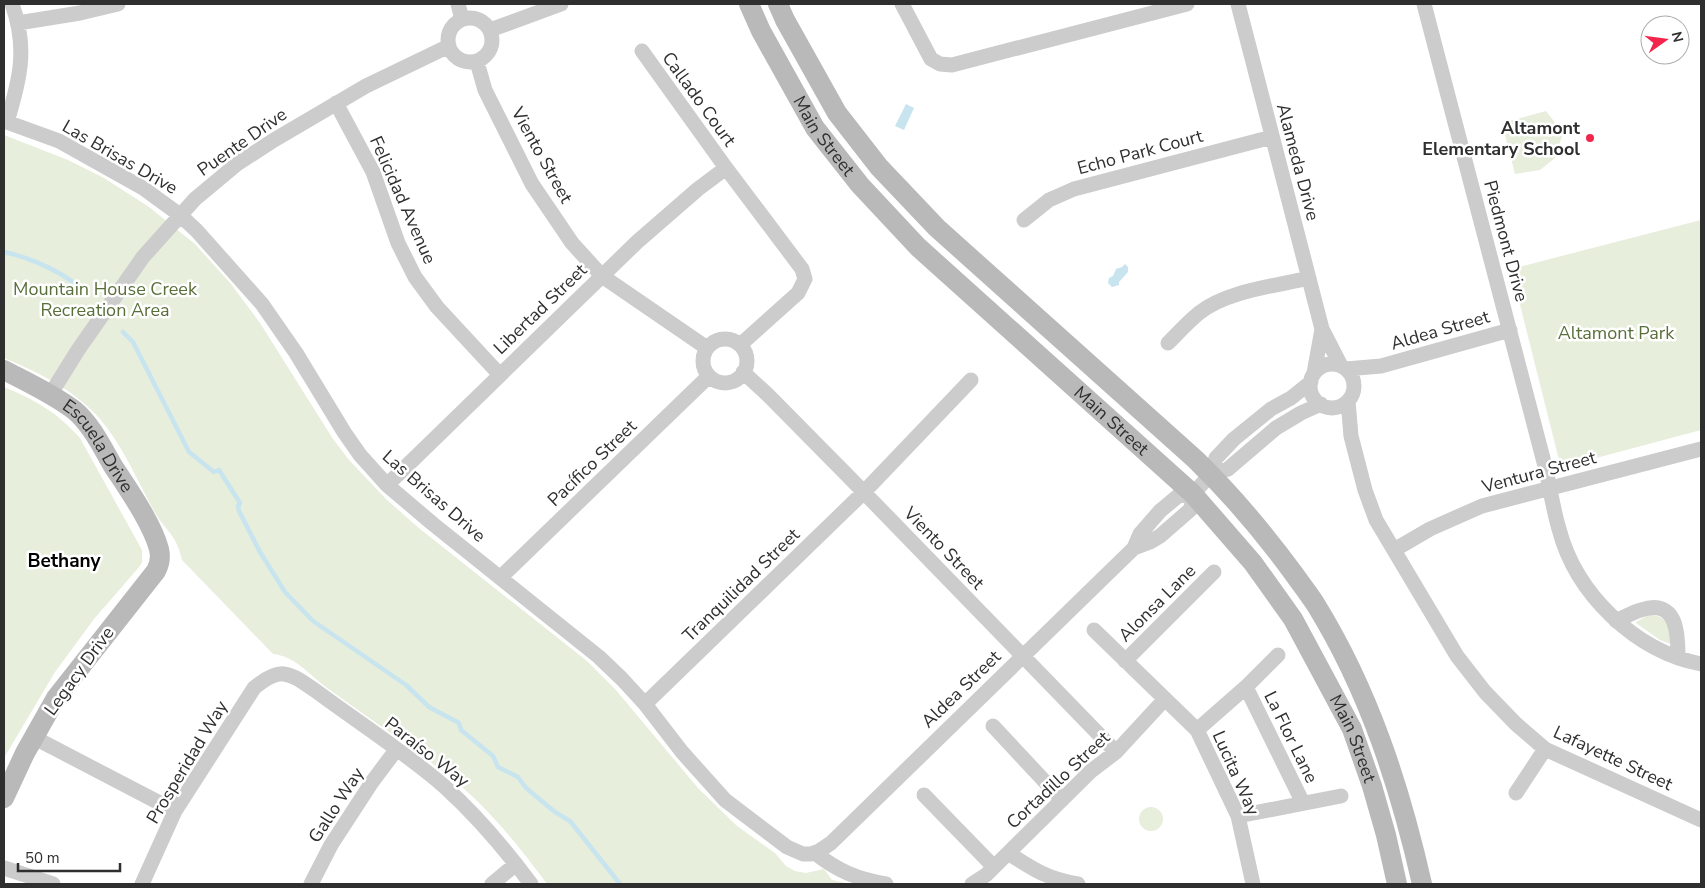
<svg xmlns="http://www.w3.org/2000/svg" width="1705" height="888" font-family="'Nunito Sans',sans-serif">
<rect width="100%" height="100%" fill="#fff"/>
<path fill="#e7eedc" d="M 1546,111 L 1563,133 L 1555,158 L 1540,170 L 1515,174 L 1502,123 Z
M 4,135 L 68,160 L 104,178 L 149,207 L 195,244 L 231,284 L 260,323 L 333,439 L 349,460 L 387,500 L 420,529 L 587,661 L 615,689 L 698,788 L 737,826 L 775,853 L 786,866 L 795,871 L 806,873 L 824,869 L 832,880 L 849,884 L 547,884 C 522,850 494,815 462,787 C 420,752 374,722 330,690 C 312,678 296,656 273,654 L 182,560 C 176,533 166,532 154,511 C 137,480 123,446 100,419 C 76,391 38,372 4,358 Z
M 1701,220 L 1701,430 L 1570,465 L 1562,464 L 1558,456 L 1511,269 Z
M 4,387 C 35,400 57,412 80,438 L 142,550 L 142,562 L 140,566 L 94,619 L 55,672 L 4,758 Z
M 1650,614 C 1669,618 1671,626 1670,644 L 1660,640 L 1636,623 L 1636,622 Z
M1139 819a12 12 0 1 1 24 0a12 12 0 1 1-24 0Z"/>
<path fill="#c7e4ef" d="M 906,104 L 914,108 L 904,130 L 895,126 Z
M 1125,264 L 1128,267 L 1128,272 L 1119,282 L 1119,285 L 1112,287 L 1108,283 L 1109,278 L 1113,276 L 1116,269 L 1122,267 Z"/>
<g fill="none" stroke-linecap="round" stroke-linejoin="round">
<path stroke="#c7e4ef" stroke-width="4.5" d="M 4,252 C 29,257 69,274 86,294
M 123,332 L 133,342 L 189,452 L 214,472 L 219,470 L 240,503 L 238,506 L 239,511 L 260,552 L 285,592 L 313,621 L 406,685 L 429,707 L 459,723 L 461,730 L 493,756 L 498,767 L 518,777 L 526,788 L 555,812 L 570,821 L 620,884"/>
<path stroke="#ccc" stroke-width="15" d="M 458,4 L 462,19
M 902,4 L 931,59 L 940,64 L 952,65 L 1187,4
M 1238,4 L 1322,329 L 1341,366
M 1424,4 L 1545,466 C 1550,487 1553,509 1559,529 C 1576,594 1635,651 1701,664
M448 40a22 22 0 1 1 44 0a22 22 0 1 1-44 0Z
M 18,23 L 80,13 L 118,4
M 490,30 L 561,4
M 642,51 L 726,168 L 802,269 L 805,279 L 798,293 L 740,345
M 477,62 L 485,90 L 532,184 L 572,243 L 602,276 L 707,348
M 336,103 L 373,172 L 398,243 L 415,277 L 437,307 L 500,375
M 4,121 L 59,141 L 143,188 L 180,215 L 197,231 L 262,304 L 296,353 L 344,432 L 360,455 L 387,485 L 433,524 L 599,657 L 622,679 L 645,704 L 682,752 L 725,800 L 787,847 L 803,854 L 811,854 L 819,851 L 831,843 L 1134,548 L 1140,534 L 1160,511 L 1178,496 L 1193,494
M 7,122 C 20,79 28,48 12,4
M 1024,220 L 1049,200 L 1074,189 L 1272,137
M703 361a22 22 0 1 1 44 0a22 22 0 1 1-44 0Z
M 1168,343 C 1178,333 1188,322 1199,313 C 1226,291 1275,286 1309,278
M1310 386a22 22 0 1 1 44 0a22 22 0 1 1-44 0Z
M 1346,369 L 1381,366 L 1510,330
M 743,372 L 768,395 L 849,477 L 1116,752
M 1314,373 L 1322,329
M 50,395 L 78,350 L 143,257 L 195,199 L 237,164 L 274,140 L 366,86 L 449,46
M 1348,401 L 1351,436 L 1365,490 L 1376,520 L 1457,656 L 1485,692 L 1516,724 L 1545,749 L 1701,820
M 1211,474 L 1228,469 L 1276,428 L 1301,413 L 1321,404
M 387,485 L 637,242 L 698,189 L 726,168
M 1134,548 L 1150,542 L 1160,536 L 1191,509 L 1193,494 L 1211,474 L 1216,458 L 1234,439 L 1271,409 L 1291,398 L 1311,382
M 1394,550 L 1430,529 L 1482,506 L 1701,449
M 501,577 L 709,376
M 1616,621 C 1625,617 1633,612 1641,610 C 1677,598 1678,633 1678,657
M 1094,630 L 1197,730 L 1238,816 L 1253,884
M 1125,661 L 1214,572
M 1246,687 L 1303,803
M 645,704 L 864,492 L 971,380
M 993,726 L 1062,800
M 1197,730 L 1246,687 L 1278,655
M 33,737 L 175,811
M 1516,793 L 1545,749
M 924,795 L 994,867
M 1238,816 L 1341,796
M 815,853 C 838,871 857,879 886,884
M 1008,853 C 1034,870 1048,879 1078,884
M 4,868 L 53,884
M 142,884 L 175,811 L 254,688 C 282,665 289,673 316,691 C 359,723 405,752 445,787 C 477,816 505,849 531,884
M 311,884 L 331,845 L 372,782 L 396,750
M 492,884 L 516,864
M 972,884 L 986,875 L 1091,771 L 1116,752 L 1165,699"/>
<g stroke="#b9b9b9" stroke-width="20">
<path id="s1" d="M 749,4 L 761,31 L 815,128 L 860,185 L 918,247 L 1193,494 L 1253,563 L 1293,619 L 1352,729 L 1372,786 L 1386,835 L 1397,884"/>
<path d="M 778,4 L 785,20 L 837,113 L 879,167 L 937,228 L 1195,459 C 1231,494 1264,533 1294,574 C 1301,584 1309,594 1316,605 C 1369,691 1400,787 1422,884"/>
<path id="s2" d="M 4,370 C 27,382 53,394 74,410 C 91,424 102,447 113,466 C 128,489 152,523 159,549 C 161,558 160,564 156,571 L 56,698 L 25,753 L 4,798"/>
</g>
</g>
<circle fill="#f3254b" stroke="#fff" stroke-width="2" cx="1590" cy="138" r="5"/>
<g text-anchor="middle" stroke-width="5" stroke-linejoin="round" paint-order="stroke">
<g font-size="18" fill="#2f2f2f" stroke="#fff">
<text transform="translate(699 99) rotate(54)" y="6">Callado Court</text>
<text dy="6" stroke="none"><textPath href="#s1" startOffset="152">Main Street</textPath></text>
<text transform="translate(242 142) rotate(-35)" y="6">Puente Drive</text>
<text transform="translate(1140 152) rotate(-15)" y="6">Echo Park Court</text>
<text transform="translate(542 155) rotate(61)" y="6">Viento Street</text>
<text transform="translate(120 157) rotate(30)" y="6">Las Brisas Drive</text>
<text transform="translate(1298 162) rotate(75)" y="6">Alameda Drive</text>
<text transform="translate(403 200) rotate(66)" y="6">Felicidad Avenue</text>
<text transform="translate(1506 241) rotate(75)" y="6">Piedmont Drive</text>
<text transform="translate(540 309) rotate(-44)" y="6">Libertad Street</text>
<text transform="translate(1440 330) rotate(-16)" y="6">Aldea Street</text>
<text dy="6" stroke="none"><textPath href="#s1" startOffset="558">Main Street</textPath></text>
<text dy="6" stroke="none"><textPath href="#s2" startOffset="124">Escuela Drive</textPath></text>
<text transform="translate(592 463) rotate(-44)" y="6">Pacífico Street</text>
<text transform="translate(1539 472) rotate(-15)" y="6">Ventura Street</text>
<text transform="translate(434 496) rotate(41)" y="6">Las Brisas Drive</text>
<text transform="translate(944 548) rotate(46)" y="6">Viento Street</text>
<text transform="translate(741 585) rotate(-44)" y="6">Tranquilidad Street</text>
<text transform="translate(1157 603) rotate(-45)" y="6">Alonsa Lane</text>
<text transform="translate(79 671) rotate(-54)" y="6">Legacy Drive</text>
<text transform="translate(961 689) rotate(-44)" y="6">Aldea Street</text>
<text transform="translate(1291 737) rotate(64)" y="6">La Flor Lane</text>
<text dy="6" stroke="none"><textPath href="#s1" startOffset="962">Main Street</textPath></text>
<text transform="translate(427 752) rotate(38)" y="6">Paraíso Way</text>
<text transform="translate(1613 758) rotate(25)" y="6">Lafayette Street</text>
<text transform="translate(187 762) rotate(-59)" y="6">Prosperidad Way</text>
<text transform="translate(1236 773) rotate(66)" y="6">Lucita Way</text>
<text transform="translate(1058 780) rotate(-43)" y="6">Cortadillo Street</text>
<text transform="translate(336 805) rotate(-57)" y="6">Gallo Way</text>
</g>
<g font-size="18" font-weight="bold" fill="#2f2f2f" stroke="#fff" text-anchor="end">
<text x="1580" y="134">Altamont<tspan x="1580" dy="21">Elementary School</tspan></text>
</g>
<g font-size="18" fill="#586f39" stroke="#fff">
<text x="105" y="295">Mountain House Creek<tspan x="105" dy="21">Recreation Area</tspan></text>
<text x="1616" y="339">Altamont Park</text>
</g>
<g font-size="19" font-weight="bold" fill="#000" stroke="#fff">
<text x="64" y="567">Bethany</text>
</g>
</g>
<rect width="1705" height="888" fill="none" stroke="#2f2f2f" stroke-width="10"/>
<g transform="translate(1665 40) rotate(76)"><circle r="24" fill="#ffffff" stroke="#acacac"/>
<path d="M0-4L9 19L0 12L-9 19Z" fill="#f3254b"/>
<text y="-8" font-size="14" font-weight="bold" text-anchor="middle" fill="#2f2f2f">N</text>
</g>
<path d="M18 863v8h102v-8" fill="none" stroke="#2f2f2f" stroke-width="2.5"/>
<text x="25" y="863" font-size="15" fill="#2f2f2f" stroke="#ffffff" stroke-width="4" paint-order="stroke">50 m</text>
</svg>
